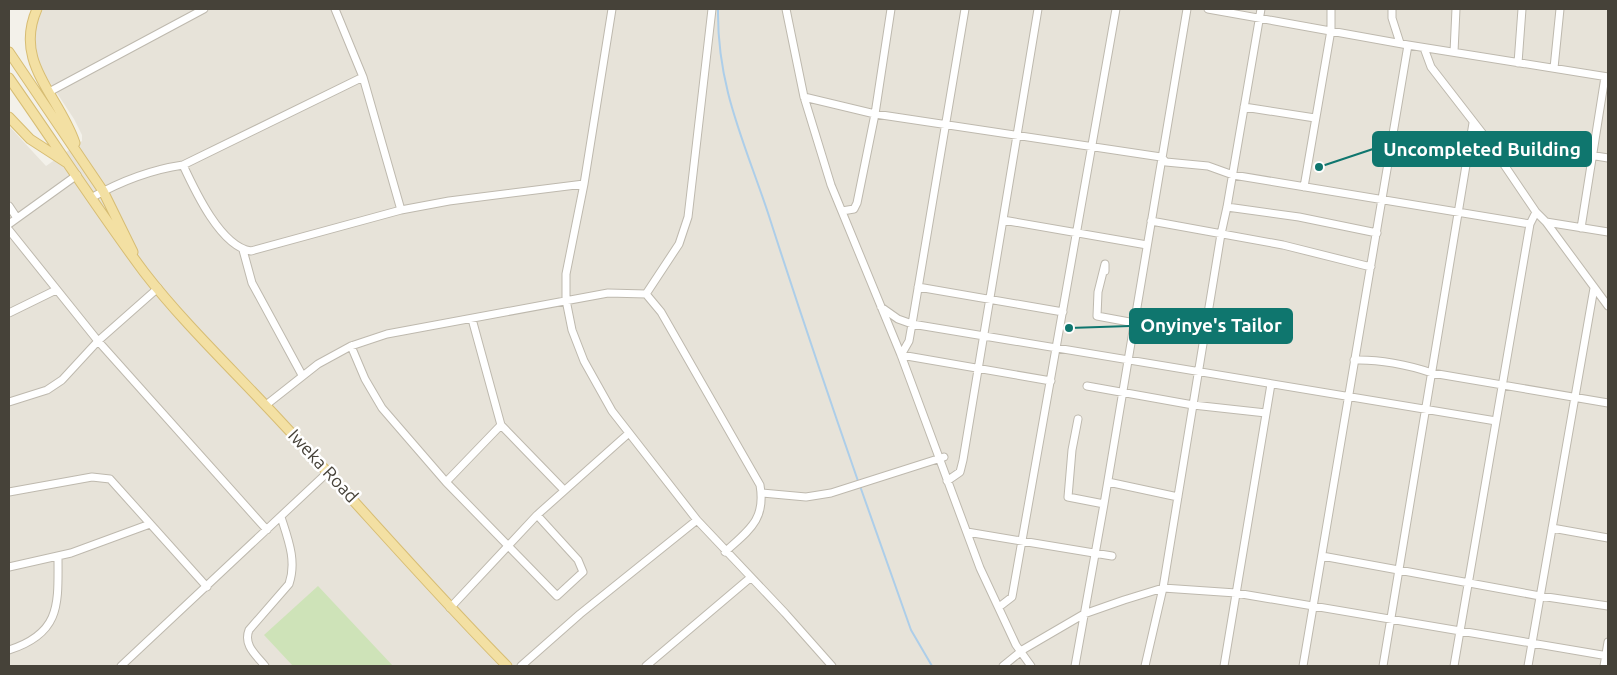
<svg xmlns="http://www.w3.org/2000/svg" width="1617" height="675" font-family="Ubuntu,sans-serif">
<rect width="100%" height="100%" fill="#f3f1ea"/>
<path fill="#e7e3d9" d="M 43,9 L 1608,9 L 1608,666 L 9,666 L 9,126 L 46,166 L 82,141 L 82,135 L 74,119 L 39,66 L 34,42 L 35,28 Z"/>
<path fill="#cee3b8" d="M 318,586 L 393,666 L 293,666 L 264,635 Z"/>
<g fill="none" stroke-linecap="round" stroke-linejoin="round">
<path stroke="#adcee9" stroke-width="2" d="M 718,9 C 717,87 744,141 768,213 C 797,303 827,392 858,481
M 860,486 L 911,630 L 932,666"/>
<g stroke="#beb9ae" stroke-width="9">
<path id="minor" d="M 335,9 L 363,77 L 401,210 L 449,201 L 584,184
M 612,9 L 584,184 L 566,274 L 566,300 L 572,330 L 584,361 L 612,411 L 697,520 L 785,613 L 832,666
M 786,9 L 804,97 L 831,185 L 901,355 L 980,568 L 1016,645 L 1031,666
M 965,9 L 912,324 L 909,341 L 901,355 L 1051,381
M 1208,9 L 1408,45 L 1608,77
M 1392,9 L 1392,18 L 1400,43
M 1424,48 L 1431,67 L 1486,138 L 1536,212 L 1546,222 L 1608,306
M 1454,52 L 1456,9
M 1518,63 L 1522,9
M 1554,68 L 1560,9
M 49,92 L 204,9
M 804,97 L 875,114 L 1161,157 L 1166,162 L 1208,166 L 1233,175 L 1530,224 L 1536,212
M 1244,107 L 1315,118
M 1486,138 L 1608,158
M 183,165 C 195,191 221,247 251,251 L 401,210
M 1304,187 L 1331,30 L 1331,9
M 91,198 C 121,181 149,170 183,165 L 363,77
M 9,206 L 17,218
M 1227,207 L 1299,217 L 1377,233
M 842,211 L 854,209 L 857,203 L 875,114 L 891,9
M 1003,220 L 1147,245
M 1151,221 L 1283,245 L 1371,267
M 1546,222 L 1608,232
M 9,224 L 77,175
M 1581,228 L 1605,77
M 9,230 L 98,341 L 267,530
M 243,250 L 252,283 L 302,375
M 1105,271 L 1105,264 L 1098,292 L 1097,316 L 1205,336
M 918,287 L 1063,312
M 646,294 L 679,244 L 688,217 L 712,9
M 881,307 L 898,319 L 912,324 L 1496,421
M 9,313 L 56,290
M 351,346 L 365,379 L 382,408 L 446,482 L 557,596 L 583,572 L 578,560 L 537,515
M 1354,360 C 1378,359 1409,365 1432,373 L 1608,403
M 1087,386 L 1193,405 L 1266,413
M 9,402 L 47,390 L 62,380 L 98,341 L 158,288
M 266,405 L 318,364 L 351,346 L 387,334 L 608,293 L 646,294 L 661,312 L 760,485 C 766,520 749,530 725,552
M 1078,419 L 1072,450 L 1068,497 L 1104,504
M 501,425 L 564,490
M 947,481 L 960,472 L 963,460 L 1038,9
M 446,482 L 501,425 L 472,319
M 1108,482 L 1178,497
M 9,492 L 92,477 L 110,479 L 207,587
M 762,493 L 806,497 L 831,493 L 944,457
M 1552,528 L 1608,538
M 967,532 L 1112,556
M 1322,556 L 1540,596 L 1608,606
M 9,567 L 71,553 L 150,524
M 999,607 L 1012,597 L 1116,9
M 450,608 L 537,515 L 629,433
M 9,650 C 62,633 58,603 58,556
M 121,666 L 328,472
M 265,666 C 256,655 243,645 249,630 L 289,584 C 297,561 288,539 281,517
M 521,666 L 580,614 L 697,520
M 646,666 L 750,578
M 1003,666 L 1024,649 L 1084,614 L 1124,600 L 1163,588 L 1236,593 L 1608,656
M 1075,666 L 1104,504 L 1187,9
M 1145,666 L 1163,588 L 1221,234 L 1227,207 L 1261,9
M 1224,666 L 1271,384
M 1303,666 L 1408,45
M 1383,666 L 1473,123
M 1454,666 L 1530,224
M 1528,666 L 1594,288
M 1604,666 L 1608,642"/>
</g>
<g stroke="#d7bd74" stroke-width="11">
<path id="major" d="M 37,9 C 13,63 59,95 75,143
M 9,52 L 103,191 L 133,252
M 9,78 C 54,142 97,209 144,272 C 184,324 238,375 283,424 C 358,504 430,588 507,666
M 9,117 L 30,139 L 67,163"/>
</g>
<use href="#minor" stroke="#fff" stroke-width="7"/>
<use href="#major" stroke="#f3e0a3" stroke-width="9"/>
</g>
<g text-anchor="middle" stroke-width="5" stroke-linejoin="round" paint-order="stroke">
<g font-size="18" fill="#464239" stroke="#fff">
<text transform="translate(323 466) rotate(47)" y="6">Iweka Road</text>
</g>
</g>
<path fill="none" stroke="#0f766e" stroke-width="2" d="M1319 167L1373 149M1069 328L1130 326"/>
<g fill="#0f766e" stroke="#fff" stroke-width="2">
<circle cx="1319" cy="167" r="5"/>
<circle cx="1069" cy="328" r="5"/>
</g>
<g fill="#0f766e" stroke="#0f766e" stroke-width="2">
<rect x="1373" y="132" width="218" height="34" rx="5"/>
<rect x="1130" y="309" width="162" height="34" rx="5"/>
</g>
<g font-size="19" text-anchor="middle" font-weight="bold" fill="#fff">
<text x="1482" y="156">Uncompleted Building</text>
<text x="1211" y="332">Onyinye's Tailor</text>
</g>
<rect width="1617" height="675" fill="none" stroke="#464239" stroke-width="20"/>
</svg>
